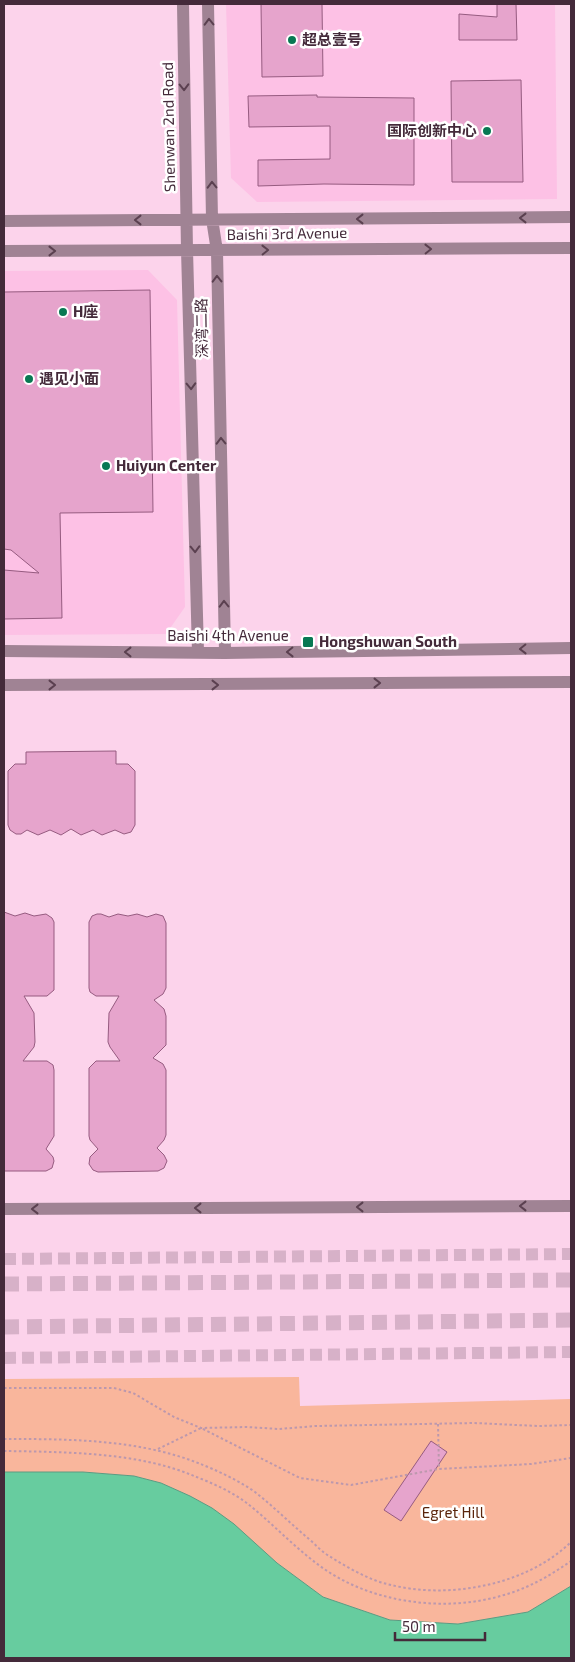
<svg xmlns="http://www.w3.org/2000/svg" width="575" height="1662" font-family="'Exo 2','Noto Sans SC',sans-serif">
<rect width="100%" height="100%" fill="#fcd3eb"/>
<path fill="#fdc1e5" d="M 226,4 L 555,4 L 557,199 L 257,202 L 231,178 Z
M 148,270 L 177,300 L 185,607 L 166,634 L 4,635 L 4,271 Z"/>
<path fill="#f9b69c" d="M 299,1377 L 300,1406 L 571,1399 L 571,1586 L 528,1612 L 458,1624 L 390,1620 L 323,1597 L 277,1563 L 212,1508 L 190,1496 L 161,1483 L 134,1476 L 83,1472 L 4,1472 L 4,1379 Z"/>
<path fill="#67cc9f" stroke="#5c9b81" d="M 4,1472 L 83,1472 L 134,1476 L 161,1483 L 190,1496 L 212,1508 L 234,1524 L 277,1563 L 323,1597 L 390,1620 L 458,1624 L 528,1612 L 571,1586 L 571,1658 L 4,1658 Z"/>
<path fill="#e6a4cc" stroke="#965b80" d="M 261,4 L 322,4 L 323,76 L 262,77 Z
M 497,4 L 516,4 L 517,40 L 459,40 L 459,14 L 497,17 Z
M 521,80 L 523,182 L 452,182 L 451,81 Z
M 317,95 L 317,97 L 414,98 L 414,185 L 324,184 L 258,186 L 258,160 L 330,159 L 330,126 L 249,127 L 248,96 Z
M 150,290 L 153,512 L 60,513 L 62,618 L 4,619 L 4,570 L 39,573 L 11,550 L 4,549 L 4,292 Z
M 116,751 L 116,764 L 128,764 L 135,771 L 135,825 L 131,832 L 124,834 L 115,830 L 102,835 L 93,830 L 81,835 L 71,829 L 61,835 L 50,830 L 38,835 L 27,830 L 21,834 L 16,834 L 10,830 L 8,825 L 8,771 L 15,764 L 26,764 L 26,752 Z
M 4,912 L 15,916 L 25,913 L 34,916 L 46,914 L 52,918 L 54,922 L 54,990 L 47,996 L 24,996 L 34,1013 L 35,1042 L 34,1047 L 23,1061 L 47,1061 L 53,1065 L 54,1070 L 54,1136 L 46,1149 L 53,1157 L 54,1161 L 52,1168 L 46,1171 L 4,1171 Z
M 97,914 L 101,914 L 109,917 L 118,914 L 128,916 L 137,914 L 147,917 L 156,914 L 163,916 L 166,923 L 166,988 L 163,994 L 154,1000 L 164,1009 L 166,1016 L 166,1045 L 153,1058 L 163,1064 L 166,1070 L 166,1135 L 164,1140 L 157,1148 L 164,1155 L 167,1161 L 164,1168 L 158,1171 L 98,1172 L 93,1170 L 89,1164 L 90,1157 L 98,1149 L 90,1140 L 89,1136 L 89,1068 L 96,1061 L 120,1061 L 110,1047 L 108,1042 L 109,1013 L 119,996 L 96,996 L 90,992 L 89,988 L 89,922 L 92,916 Z
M 431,1441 L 447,1452 L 401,1521 L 384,1510 Z"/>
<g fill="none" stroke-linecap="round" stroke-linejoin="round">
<path stroke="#d7b1c8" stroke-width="12" stroke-dasharray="12 6" stroke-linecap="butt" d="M 4,1259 L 571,1254
M 4,1358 L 571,1352"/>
<path stroke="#d7b1c8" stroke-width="15" stroke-dasharray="15 8" stroke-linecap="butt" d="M 4,1284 L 571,1280
M 4,1327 L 571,1320"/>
<path stroke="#bc98ad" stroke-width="2" stroke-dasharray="2.5 2.5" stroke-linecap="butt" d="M 4,1388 L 114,1388 L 133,1393 L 174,1417 L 201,1428 L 247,1427 L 279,1429 L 316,1426 L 474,1423 L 538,1426 L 571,1425
M 438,1424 L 439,1469
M 4,1439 C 68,1439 137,1439 198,1463 C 216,1470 238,1480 255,1492 C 274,1507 291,1524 309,1539 C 316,1545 322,1552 329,1556 C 347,1567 367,1579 387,1584 C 447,1600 526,1586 571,1542
M 158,1449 L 201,1428 L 300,1478 L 351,1485 L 439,1469 L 531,1464 L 571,1458
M 4,1451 C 64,1452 138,1452 194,1476 C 212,1483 233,1492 248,1504 C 272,1523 294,1547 320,1566 C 370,1603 445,1613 504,1595 C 529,1588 551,1575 571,1561"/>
<path stroke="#a08394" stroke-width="12" d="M 183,4 L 187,250 L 198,652
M 208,4 L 212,219 L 217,251 L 225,653
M 4,221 L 571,217
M 4,251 L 571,248
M 4,651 L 225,653 L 571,648
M 4,685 L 571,682
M 4,1209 L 571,1206"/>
</g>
<defs><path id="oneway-chevron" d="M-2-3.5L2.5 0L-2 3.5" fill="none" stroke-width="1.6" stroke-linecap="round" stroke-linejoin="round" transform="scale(1.25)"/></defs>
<g stroke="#5b4050">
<use href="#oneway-chevron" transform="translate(209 22) rotate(-91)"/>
<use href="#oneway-chevron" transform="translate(184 87) rotate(89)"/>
<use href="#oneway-chevron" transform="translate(212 185) rotate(-91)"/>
<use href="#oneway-chevron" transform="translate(523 218) rotate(180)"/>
<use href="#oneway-chevron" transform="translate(360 219) rotate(180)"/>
<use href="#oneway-chevron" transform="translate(138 220) rotate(180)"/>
<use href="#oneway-chevron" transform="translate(428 249) rotate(-1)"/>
<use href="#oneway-chevron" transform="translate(265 250) rotate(-1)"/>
<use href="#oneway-chevron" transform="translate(52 251)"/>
<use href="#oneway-chevron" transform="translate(217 279) rotate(-91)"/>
<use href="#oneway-chevron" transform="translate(191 386) rotate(88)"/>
<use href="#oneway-chevron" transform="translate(221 441) rotate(-91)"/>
<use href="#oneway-chevron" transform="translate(195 549) rotate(88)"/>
<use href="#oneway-chevron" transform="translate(224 604) rotate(-91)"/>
<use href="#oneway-chevron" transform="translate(523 649) rotate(179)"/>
<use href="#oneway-chevron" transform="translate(128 652) rotate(-180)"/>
<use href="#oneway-chevron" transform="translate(290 652) rotate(179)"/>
<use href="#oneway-chevron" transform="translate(377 683)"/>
<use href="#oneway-chevron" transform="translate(52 685)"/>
<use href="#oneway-chevron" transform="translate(215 685)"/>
<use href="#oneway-chevron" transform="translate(523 1206) rotate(180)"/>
<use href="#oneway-chevron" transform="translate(360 1207) rotate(180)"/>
<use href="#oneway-chevron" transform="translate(198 1208) rotate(180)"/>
<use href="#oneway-chevron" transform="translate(35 1209) rotate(180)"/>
</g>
<g fill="#087853" stroke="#fff" stroke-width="2">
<circle cx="292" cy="40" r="5"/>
<circle cx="487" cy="131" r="5"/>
<circle cx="63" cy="312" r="5"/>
<circle cx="29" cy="379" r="5"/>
<circle cx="106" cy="466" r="5"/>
<rect x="302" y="636" width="12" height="12" rx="2.5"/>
</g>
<g text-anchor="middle" stroke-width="5" stroke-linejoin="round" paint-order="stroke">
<g font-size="15" font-weight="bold" fill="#442a3a" stroke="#fff" text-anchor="start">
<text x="302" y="45">超总壹号</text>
<text x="477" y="136" text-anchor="end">国际创新中心</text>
<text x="73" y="317">H座</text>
<text x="39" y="384">遇见小面</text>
<text x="116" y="471">Huiyun Center</text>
<text x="319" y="647">Hongshuwan South</text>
</g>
<g font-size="15" fill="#442a3a" stroke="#fff">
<text transform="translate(169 127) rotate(-91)" y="5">Shenwan 2nd Road</text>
<text transform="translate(287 234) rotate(-1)" y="5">Baishi 3rd Avenue</text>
<text transform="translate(202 328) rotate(-91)" y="5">深湾二路</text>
<text x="228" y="641">Baishi 4th Avenue</text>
</g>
<g font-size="15" fill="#5a240b" stroke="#fff">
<text x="453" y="1518">Egret Hill</text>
</g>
</g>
<rect width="575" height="1662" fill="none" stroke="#442a3a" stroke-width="10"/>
<path d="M395 1632v8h90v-8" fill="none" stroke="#442a3a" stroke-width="2.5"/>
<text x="402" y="1632" font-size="15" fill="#442a3a" stroke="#ffffff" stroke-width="4" paint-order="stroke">50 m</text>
</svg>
